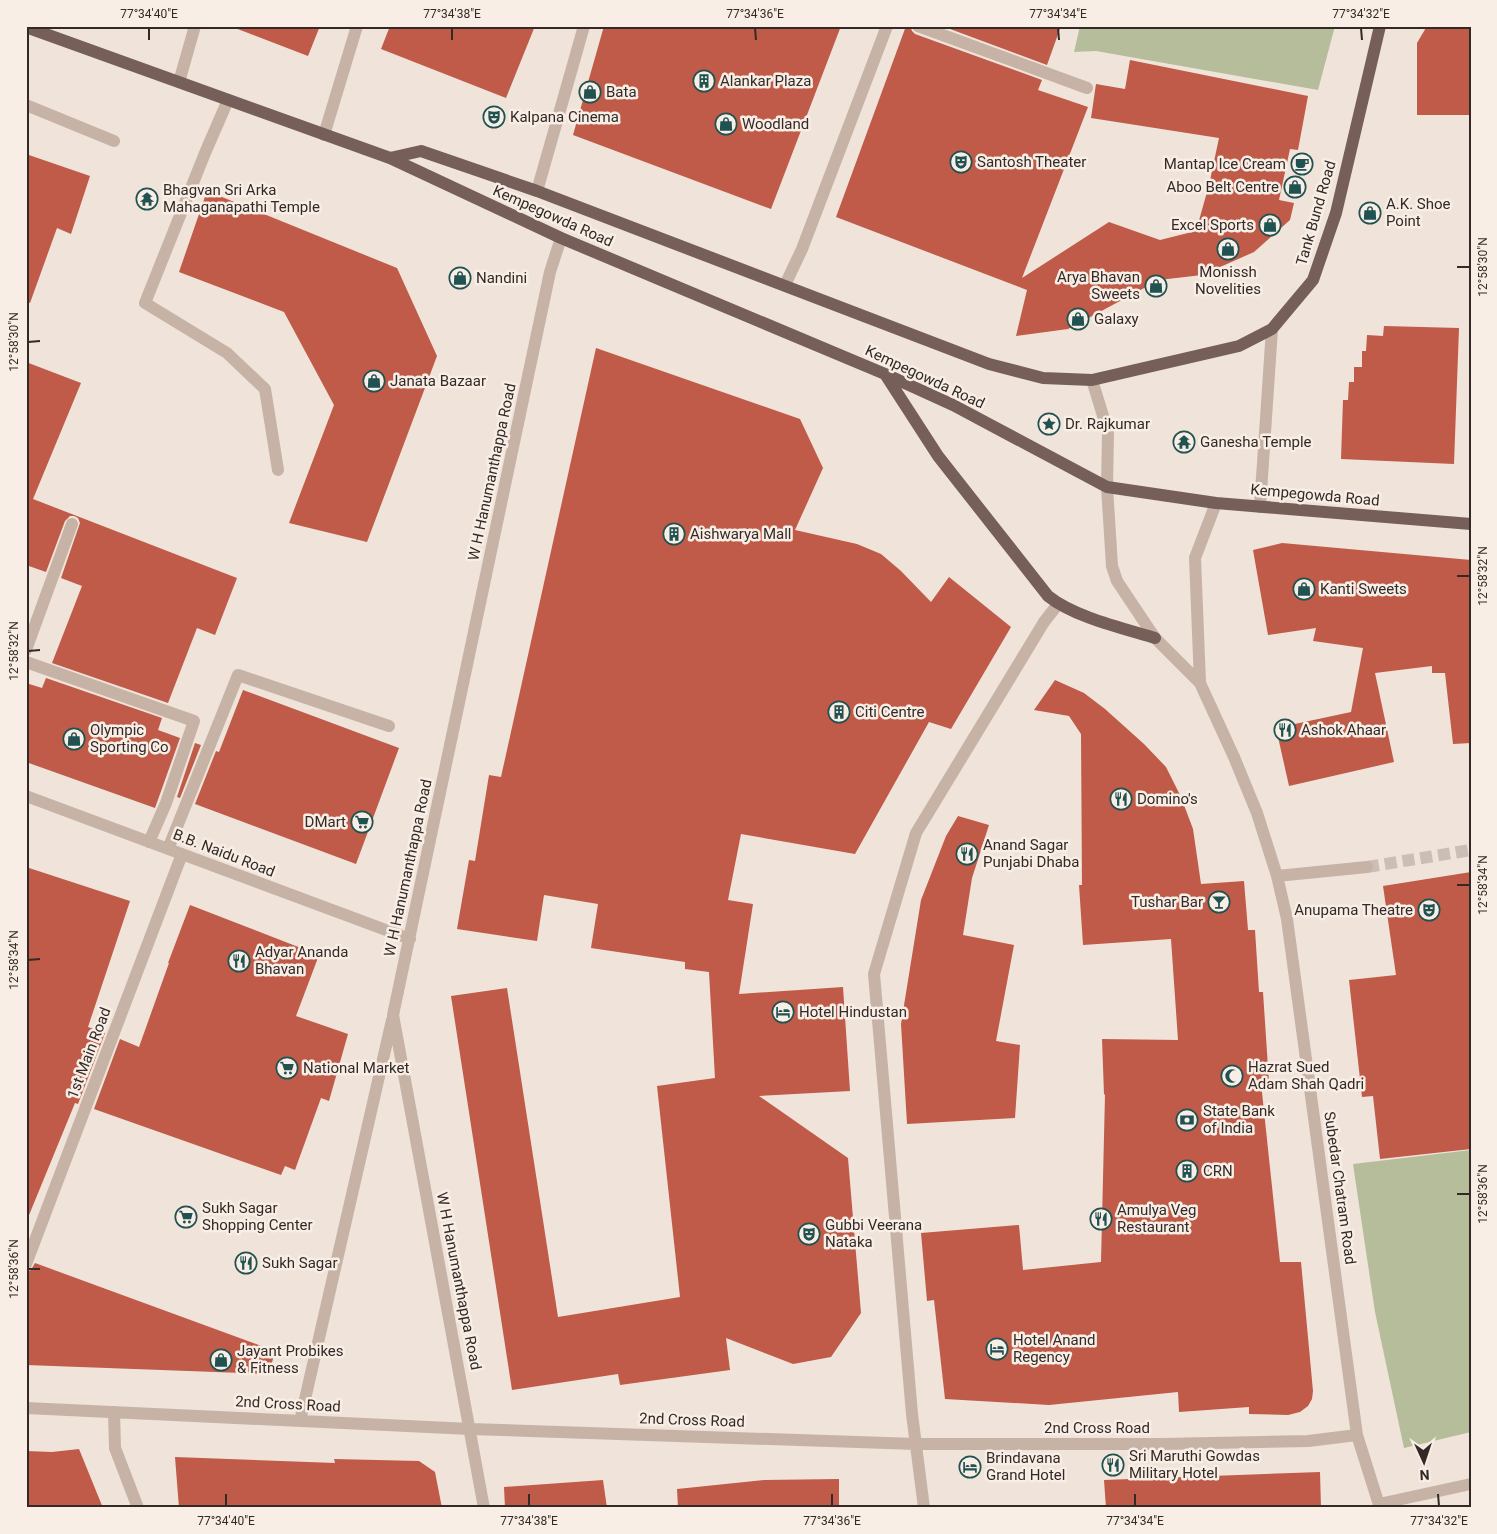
<svg xmlns="http://www.w3.org/2000/svg" width="1497" height="1534" font-family="Roboto,sans-serif">
<rect width="100%" height="100%" fill="#f0e3d9"/>
<path fill="#b5bd9b" d="M 1080,26 L 1335,26 L 1318,90 L 1096,51 L 1074,52 Z
M 1471,1150 L 1471,1432 L 1404,1448 L 1375,1312 L 1353,1164 Z"/>
<path fill="#bf5b48" d="M 236,26 L 320,26 L 308,56 L 235,28 Z
M 390,26 L 535,26 L 506,98 L 381,49 Z
M 604,26 L 841,26 L 771,209 L 573,135 Z
M 906,26 L 910,26 L 912,31 L 915,34 L 1042,80 L 1038,90 L 1088,107 L 1022,278 L 1109,222 L 1160,240 L 1196,231 L 1209,185 L 1219,138 L 1091,118 L 1096,84 L 1125,89 L 1130,60 L 1308,96 L 1298,150 L 1290,149 L 1279,200 L 1294,203 L 1290,220 L 1254,252 L 1202,275 L 1159,280 L 1068,329 L 1016,336 L 1027,290 L 836,217 Z
M 942,26 L 1061,26 L 1047,65 Z
M 1427,26 L 1471,26 L 1471,115 L 1417,115 L 1417,43 Z
M 26,154 L 90,176 L 71,234 L 57,228 L 30,303 L 26,302 Z
M 207,191 L 397,268 L 437,356 L 367,542 L 289,523 L 334,405 L 284,312 L 179,272 Z
M 1384,326 L 1459,328 L 1454,464 L 1341,459 L 1343,400 L 1348,400 L 1349,382 L 1354,382 L 1354,367 L 1362,367 L 1362,351 L 1366,351 L 1367,335 L 1383,336 Z
M 596,348 L 800,419 L 823,468 L 795,530 L 857,544 L 881,554 L 901,571 L 931,602 L 949,577 L 1011,627 L 951,729 L 929,722 L 855,854 L 741,834 L 728,900 L 753,904 L 739,994 L 843,987 L 850,1091 L 759,1096 L 848,1158 L 861,1313 L 831,1357 L 793,1364 L 726,1338 L 730,1370 L 620,1385 L 618,1374 L 512,1390 L 451,996 L 507,988 L 558,1317 L 680,1297 L 657,1086 L 715,1078 L 709,972 L 685,969 L 685,962 L 591,948 L 598,904 L 544,895 L 537,941 L 457,929 L 469,860 L 475,861 L 489,775 L 501,777 Z
M 26,362 L 81,383 L 33,499 L 237,578 L 215,635 L 197,628 L 168,703 L 52,663 L 82,586 L 61,578 L 80,523 L 78,518 L 74,516 L 70,516 L 65,521 L 46,572 L 26,565 Z
M 1282,543 L 1471,560 L 1471,743 L 1453,744 L 1445,673 L 1432,673 L 1432,666 L 1375,673 L 1394,762 L 1289,786 L 1276,728 L 1351,712 L 1363,648 L 1313,641 L 1316,628 L 1268,635 L 1253,550 Z
M 46,678 L 162,718 L 158,730 L 180,738 L 155,808 L 26,762 L 26,683 L 42,688 Z
M 1055,680 L 1084,693 L 1105,709 L 1144,744 L 1166,767 L 1181,797 L 1193,829 L 1201,884 L 1244,881 L 1248,930 L 1255,930 L 1259,992 L 1263,992 L 1269,1082 L 1261,1083 L 1280,1262 L 1301,1262 L 1313,1391 L 1312,1399 L 1308,1406 L 1300,1412 L 1288,1415 L 1249,1414 L 1249,1407 L 1179,1412 L 1178,1392 L 1049,1405 L 945,1399 L 934,1300 L 927,1301 L 921,1233 L 1019,1225 L 1023,1270 L 1101,1262 L 1105,1095 L 1104,1094 L 1102,1039 L 1178,1040 L 1171,939 L 1083,945 L 1079,885 L 1082,885 L 1081,734 L 1069,716 L 1034,710 Z
M 243,690 L 399,748 L 356,864 L 195,804 L 216,751 L 219,752 Z
M 195,743 L 201,745 L 180,798 L 177,797 Z
M 958,816 L 989,825 L 972,878 L 963,935 L 1014,945 L 996,1041 L 1020,1045 L 1015,1118 L 907,1124 L 901,1024 L 921,900 L 946,836 Z
M 26,867 L 130,901 L 88,1027 L 105,1033 L 78,1104 L 75,1103 L 27,1220 Z
M 1471,872 L 1471,1149 L 1380,1159 L 1373,1096 L 1362,1097 L 1349,980 L 1396,975 L 1383,886 Z
M 190,905 L 319,955 L 296,1016 L 348,1034 L 329,1101 L 321,1098 L 295,1170 L 285,1166 L 281,1175 L 94,1109 L 120,1039 L 139,1047 L 169,963 L 168,963 Z
M 35,1263 L 275,1351 L 269,1374 L 26,1365 L 26,1272 L 31,1270 Z
M 79,1449 L 103,1508 L 26,1508 L 26,1451 L 52,1452 Z
M 175,1457 L 335,1463 L 334,1459 L 419,1461 L 435,1472 L 442,1508 L 179,1508 Z
M 1320,1472 L 1321,1508 L 1106,1508 L 1104,1480 Z
M 839,1479 L 839,1508 L 678,1508 L 677,1489 L 764,1480 Z
M 603,1480 L 607,1508 L 505,1508 L 504,1487 Z"/>
<g fill="none" stroke-linecap="round" stroke-linejoin="round">
<path stroke="#cabeb5" stroke-width="12" stroke-dasharray="12 6" stroke-linecap="butt" d="M 1367,867 L 1471,850"/>
<path stroke="#c7b2a6" stroke-width="12" d="M 918,26 L 1087,88
M 179,82 L 195,26
M 228,100 L 205,153 L 145,303 L 227,353 L 265,389 L 278,470
M 26,105 L 114,141
M 324,135 L 357,26
M 537,191 L 584,26
M 785,285 L 802,249 L 887,26
M 1092,380 L 1108,432 L 1107,487 L 1112,566 L 1117,581 L 1155,638 L 1200,683 L 1234,757 L 1257,813 L 1277,876 L 1287,919 L 1357,1435 L 1380,1508
M 1260,507 L 1272,329
M 26,650 L 72,524
M 26,662 L 194,721 L 166,803 L 149,842
M 1200,683 L 1195,558 L 1216,503
M 26,796 L 410,939
M 168,849 L 238,675 L 389,726
M 1277,876 L 1367,867
M 26,1264 L 182,854
M 26,1408 L 470,1429 L 916,1444 L 1161,1444 L 1308,1441 L 1357,1435
M 114,1412 L 115,1448 L 138,1508
M 300,1421 L 392,1020
M 1379,1504 L 1471,1484
M 484,1508 L 393,1015 L 550,272 L 561,238
M 924,1508 L 912,1414 L 874,974 L 916,833 L 1044,622 L 1058,604"/>
<path stroke="#755f58" stroke-width="12" d="M 26,27 L 390,158 L 561,238 L 885,374 L 953,405 L 1107,487 L 1216,503 L 1471,524
M 390,158 L 421,151 L 537,191 L 989,364 L 1043,378 L 1092,380 L 1239,346 L 1272,329 L 1313,280 L 1336,213 L 1380,26
M 885,374 L 938,456 L 1048,596 C 1074,617 1122,628 1155,638"/>
</g>
<path fill="none" stroke="#332a27" stroke-width="2" d="M 149,28 L 149,40M 452,28 L 452,40M 755,28 L 756,40M 1058,28 L 1059,40M 1361,28 L 1362,40M 1457,267 L 1470,267M 28,342 L 40,341M 1457,576 L 1470,576M 28,651 L 40,650M 1457,885 L 1470,885M 28,960 L 40,959M 1457,1194 L 1470,1194M 28,1269 L 40,1269M 226,1494 L 226,1506M 529,1494 L 529,1506M 832,1494 L 832,1506M 1135,1494 L 1135,1506M 1438,1494 L 1439,1506"/>
<defs>
<g id="building-ring" transform="scale(1.125)"><circle r="9.5" fill="#f8eee5" stroke="#1f5251" stroke-width="1.5"/><path d="M-4-6H4V6H1V3H-1V6H-4ZM-2.5-4.3h1.7v1.8h-1.7ZM.8-4.3h1.7v1.8H.8ZM-2.5-1h1.7V.8h-1.7ZM.8-1h1.7V.8H.8Z" fill="#1f5251"/></g>
<g id="shop-ring" transform="scale(1.125)"><circle r="9.5" fill="#f8eee5" stroke="#1f5251" stroke-width="1.5"/><path d="M-5-2.5h2.3a2.7 3.5 0 0 1 5.4 0H5L5.5 6h-11ZM-1.5-2.5h3a1.5 2.3 0 0 0-3 0Z" fill="#1f5251"/></g>
<g id="theatre-ring" transform="scale(1.125)"><circle r="9.5" fill="#f8eee5" stroke="#1f5251" stroke-width="1.5"/><path d="M-5-5.5Q0-4 5-5.5V0Q5 5 0 6Q-5 5-5 0ZM-3.3-2.5H-1v1.5H-3.3ZM1-2.5H3.3v1.5H1ZM-2.8 1Q0 5.5 2.8 1Z" fill="#1f5251"/></g>
<g id="cafe-ring" transform="scale(1.125)"><circle r="9.5" fill="#f8eee5" stroke="#1f5251" stroke-width="1.5"/><path d="M-5.5-4.5H6V0H3Q3 3.5 0 3.5H-2.5Q-5.5 3.5-5.5 0ZM3-3.2v2h1.7v-2ZM-6 4.5H4V6H-6Z" fill="#1f5251"/></g>
<g id="temple-ring" transform="scale(1.125)"><circle r="9.5" fill="#f8eee5" stroke="#1f5251" stroke-width="1.5"/><path d="M0-6L5-2H3V0L6.5 2.5H4V6H1.5V3h-3V6H-4V2.5H-6.5L-3 0V-2H-5Z" fill="#1f5251"/></g>
<g id="sight-ring" transform="scale(1.125)"><circle r="9.5" fill="#f8eee5" stroke="#1f5251" stroke-width="1.5"/><path d="M0-6L1.8-2.2L6-1.7L2.9 1.2L3.7 5.4L0 3.3L-3.7 5.4L-2.9 1.2L-6-1.7L-1.8-2.2Z" fill="#1f5251"/></g>
<g id="restaurant-ring" transform="scale(1.125)"><circle r="9.5" fill="#f8eee5" stroke="#1f5251" stroke-width="1.5"/><path d="M-5-6h1v4h1v-4h1v4h1v-4h1v5L-1.5 .5V6h-2V.5L-5-1ZM5-6V6H3V1.5H1.5Q1.5-4 5-6Z" fill="#1f5251"/></g>
<g id="supermarket-ring" transform="scale(1.125)"><circle r="9.5" fill="#f8eee5" stroke="#1f5251" stroke-width="1.5"/><path d="M-6-5.5h2.5l.6 2H6L4.5 2H-2.5L-4.4-4H-6ZM-1.5 3.2a1.3 1.3 0 1 0 .1 0ZM3 3.2a1.3 1.3 0 1 0 .1 0Z" fill="#1f5251"/></g>
<g id="bar-ring" transform="scale(1.125)"><circle r="9.5" fill="#f8eee5" stroke="#1f5251" stroke-width="1.5"/><path d="M-6-5H6L.8 .8V4.5H3.5V6h-7V4.5H-.8V.8Z" fill="#1f5251"/></g>
<g id="hotel-ring" transform="scale(1.125)"><circle r="9.5" fill="#f8eee5" stroke="#1f5251" stroke-width="1.5"/><path d="M-6-4.5h1.5V1H6V5H4.5V3h-9V5H-6ZM-4 0a1.8 1.8 0 1 1 3.6 0ZM.5 0V-2.5h3Q6-2.5 6 0Z" fill="#1f5251"/></g>
<g id="mosque-ring" transform="scale(1.125)"><circle r="9.5" fill="#f8eee5" stroke="#1f5251" stroke-width="1.5"/><path d="M3.5-4.9A6 6 0 1 0 3.5 4.9A5 5 0 1 1 3.5-4.9Z" fill="#1f5251"/></g>
<g id="bank-ring" transform="scale(1.125)"><circle r="9.5" fill="#f8eee5" stroke="#1f5251" stroke-width="1.5"/><path d="M-6-4H6V4H-6ZM0-2.3a2.3 2.3 0 1 0 0 4.6a2.3 2.3 0 1 0 0-4.6Z" fill="#1f5251"/></g>
</defs>
<g fill-rule="evenodd">
<use href="#building-ring" x="704" y="81"/>
<use href="#shop-ring" x="590" y="92"/>
<use href="#theatre-ring" x="494" y="117"/>
<use href="#shop-ring" x="726" y="124"/>
<use href="#theatre-ring" x="961" y="162"/>
<use href="#cafe-ring" x="1302" y="164"/>
<use href="#shop-ring" x="1295" y="187"/>
<use href="#temple-ring" x="147" y="199"/>
<use href="#shop-ring" x="1370" y="213"/>
<use href="#shop-ring" x="1270" y="225"/>
<use href="#shop-ring" x="1228" y="249"/>
<use href="#shop-ring" x="460" y="278"/>
<use href="#shop-ring" x="1156" y="286"/>
<use href="#shop-ring" x="1078" y="319"/>
<use href="#shop-ring" x="374" y="381"/>
<use href="#sight-ring" x="1049" y="424"/>
<use href="#temple-ring" x="1184" y="442"/>
<use href="#building-ring" x="674" y="534"/>
<use href="#shop-ring" x="1304" y="589"/>
<use href="#building-ring" x="839" y="712"/>
<use href="#restaurant-ring" x="1285" y="730"/>
<use href="#shop-ring" x="74" y="739"/>
<use href="#restaurant-ring" x="1121" y="799"/>
<use href="#supermarket-ring" x="362" y="822"/>
<use href="#restaurant-ring" x="967" y="854"/>
<use href="#bar-ring" x="1219" y="902"/>
<use href="#theatre-ring" x="1429" y="910"/>
<use href="#restaurant-ring" x="239" y="961"/>
<use href="#hotel-ring" x="783" y="1012"/>
<use href="#supermarket-ring" x="287" y="1068"/>
<use href="#mosque-ring" x="1232" y="1076"/>
<use href="#bank-ring" x="1187" y="1120"/>
<use href="#building-ring" x="1187" y="1171"/>
<use href="#supermarket-ring" x="186" y="1217"/>
<use href="#restaurant-ring" x="1101" y="1219"/>
<use href="#theatre-ring" x="809" y="1234"/>
<use href="#restaurant-ring" x="246" y="1263"/>
<use href="#hotel-ring" x="997" y="1349"/>
<use href="#shop-ring" x="221" y="1360"/>
<use href="#restaurant-ring" x="1113" y="1465"/>
<use href="#hotel-ring" x="970" y="1467"/>
</g>
<g text-anchor="middle" stroke-width="5" stroke-linejoin="round" paint-order="stroke">
<g font-size="15" fill="#332a27" stroke="#f8eee5" text-anchor="start">
<text x="720" y="86">Alankar Plaza</text>
<text x="606" y="97">Bata</text>
<text x="510" y="122">Kalpana Cinema</text>
<text x="742" y="129">Woodland</text>
<text x="977" y="167">Santosh Theater</text>
<text x="1286" y="169" text-anchor="end">Mantap Ice Cream</text>
<text x="1279" y="192" text-anchor="end">Aboo Belt Centre</text>
<text x="163" y="195">Bhagvan Sri Arka<tspan x="163" dy="17">Mahaganapathi Temple</tspan></text>
<text x="1386" y="209">A.K. Shoe<tspan x="1386" dy="17">Point</tspan></text>
<text x="1254" y="230" text-anchor="end">Excel Sports</text>
<text x="1228" y="277" text-anchor="middle">Monissh<tspan x="1228" dy="17">Novelities</tspan></text>
<text x="1140" y="282" text-anchor="end">Arya Bhavan<tspan x="1140" dy="17">Sweets</tspan></text>
<text x="476" y="283">Nandini</text>
<text x="1094" y="324">Galaxy</text>
<text x="390" y="386">Janata Bazaar</text>
<text x="1065" y="429">Dr. Rajkumar</text>
<text x="1200" y="447">Ganesha Temple</text>
<text x="690" y="539">Aishwarya Mall</text>
<text x="1320" y="594">Kanti Sweets</text>
<text x="855" y="717">Citi Centre</text>
<text x="90" y="735">Olympic<tspan x="90" dy="17">Sporting Co</tspan></text>
<text x="1301" y="735">Ashok Ahaar</text>
<text x="1137" y="804">Domino's</text>
<text x="346" y="827" text-anchor="end">DMart</text>
<text x="983" y="850">Anand Sagar<tspan x="983" dy="17">Punjabi Dhaba</tspan></text>
<text x="1203" y="907" text-anchor="end">Tushar Bar</text>
<text x="1413" y="915" text-anchor="end">Anupama Theatre</text>
<text x="255" y="957">Adyar Ananda<tspan x="255" dy="17">Bhavan</tspan></text>
<text x="799" y="1017">Hotel Hindustan</text>
<text x="1248" y="1072">Hazrat Sued<tspan x="1248" dy="17">Adam Shah Qadri</tspan></text>
<text x="303" y="1073">National Market</text>
<text x="1203" y="1116">State Bank<tspan x="1203" dy="17">of India</tspan></text>
<text x="1203" y="1176">CRN</text>
<text x="202" y="1213">Sukh Sagar<tspan x="202" dy="17">Shopping Center</tspan></text>
<text x="1117" y="1215">Amulya Veg<tspan x="1117" dy="17">Restaurant</tspan></text>
<text x="825" y="1230">Gubbi Veerana<tspan x="825" dy="17">Nataka</tspan></text>
<text x="262" y="1268">Sukh Sagar</text>
<text x="1013" y="1345">Hotel Anand<tspan x="1013" dy="17">Regency</tspan></text>
<text x="237" y="1356">Jayant Probikes<tspan x="237" dy="17">&amp; Fitness</tspan></text>
<text x="1129" y="1461">Sri Maruthi Gowdas<tspan x="1129" dy="17">Military Hotel</tspan></text>
<text x="986" y="1463">Brindavana<tspan x="986" dy="17">Grand Hotel</tspan></text>
</g>
<g font-size="15" fill="#332a27" stroke="#f8eee5">
<text transform="translate(1316 213) rotate(-74)" y="5">Tank Bund Road</text>
<text transform="translate(553 216) rotate(24)" y="5">Kempegowda Road</text>
<text transform="translate(925 377) rotate(25)" y="5">Kempegowda Road</text>
<text transform="translate(492 472) rotate(-78)" y="5">W H Hanumanthappa Road</text>
<text transform="translate(1315 495) rotate(5)" y="5">Kempegowda Road</text>
<text transform="translate(224 853) rotate(21)" y="5">B.B. Naidu Road</text>
<text transform="translate(408 868) rotate(-78)" y="5">W H Hanumanthappa Road</text>
<text transform="translate(89 1053) rotate(-69)" y="5">1st Main Road</text>
<text transform="translate(1340 1188) rotate(82)" y="5">Subedar Chatram Road</text>
<text transform="translate(459 1281) rotate(79)" y="5">W H Hanumanthappa Road</text>
<text transform="translate(288 1404) rotate(3)" y="5">2nd Cross Road</text>
<text transform="translate(692 1420) rotate(2)" y="5">2nd Cross Road</text>
<text x="1097" y="1433">2nd Cross Road</text>
</g>
</g>
<rect width="1497" height="1534" fill="none" stroke="#f8eee5" stroke-width="55"/>
<g transform="translate(1424 1462) rotate(177)" stroke="#f8eee5" stroke-width="4" paint-order="stroke">
<path d="M0-4L9 19L0 12L-9 19Z" fill="#332a27"/>
<text y="-8" font-size="14" font-weight="bold" text-anchor="middle" fill="#332a27">N</text>
</g>
<rect x="28" y="28" width="1442" height="1478" fill="none" stroke="#332a27" stroke-width="2"/>
<g font-size="12" text-anchor="middle" fill="#332a27">
<text x="149" y="18">77°34'40"E</text>
<text x="452" y="18">77°34'38"E</text>
<text x="755" y="18">77°34'36"E</text>
<text x="1058" y="18">77°34'34"E</text>
<text x="1361" y="18">77°34'32"E</text>
<text transform="translate(1483 267) rotate(-90)" y="4">12°58'30"N</text>
<text transform="translate(14 342) rotate(-90)" y="4">12°58'30"N</text>
<text transform="translate(1483 576) rotate(-90)" y="4">12°58'32"N</text>
<text transform="translate(14 651) rotate(-90)" y="4">12°58'32"N</text>
<text transform="translate(1483 885) rotate(-90)" y="4">12°58'34"N</text>
<text transform="translate(14 960) rotate(-90)" y="4">12°58'34"N</text>
<text transform="translate(1483 1194) rotate(-90)" y="4">12°58'36"N</text>
<text transform="translate(14 1269) rotate(-90)" y="4">12°58'36"N</text>
<text x="226" y="1525">77°34'40"E</text>
<text x="529" y="1525">77°34'38"E</text>
<text x="832" y="1525">77°34'36"E</text>
<text x="1135" y="1525">77°34'34"E</text>
<text x="1439" y="1525">77°34'32"E</text>
</g>
</svg>
